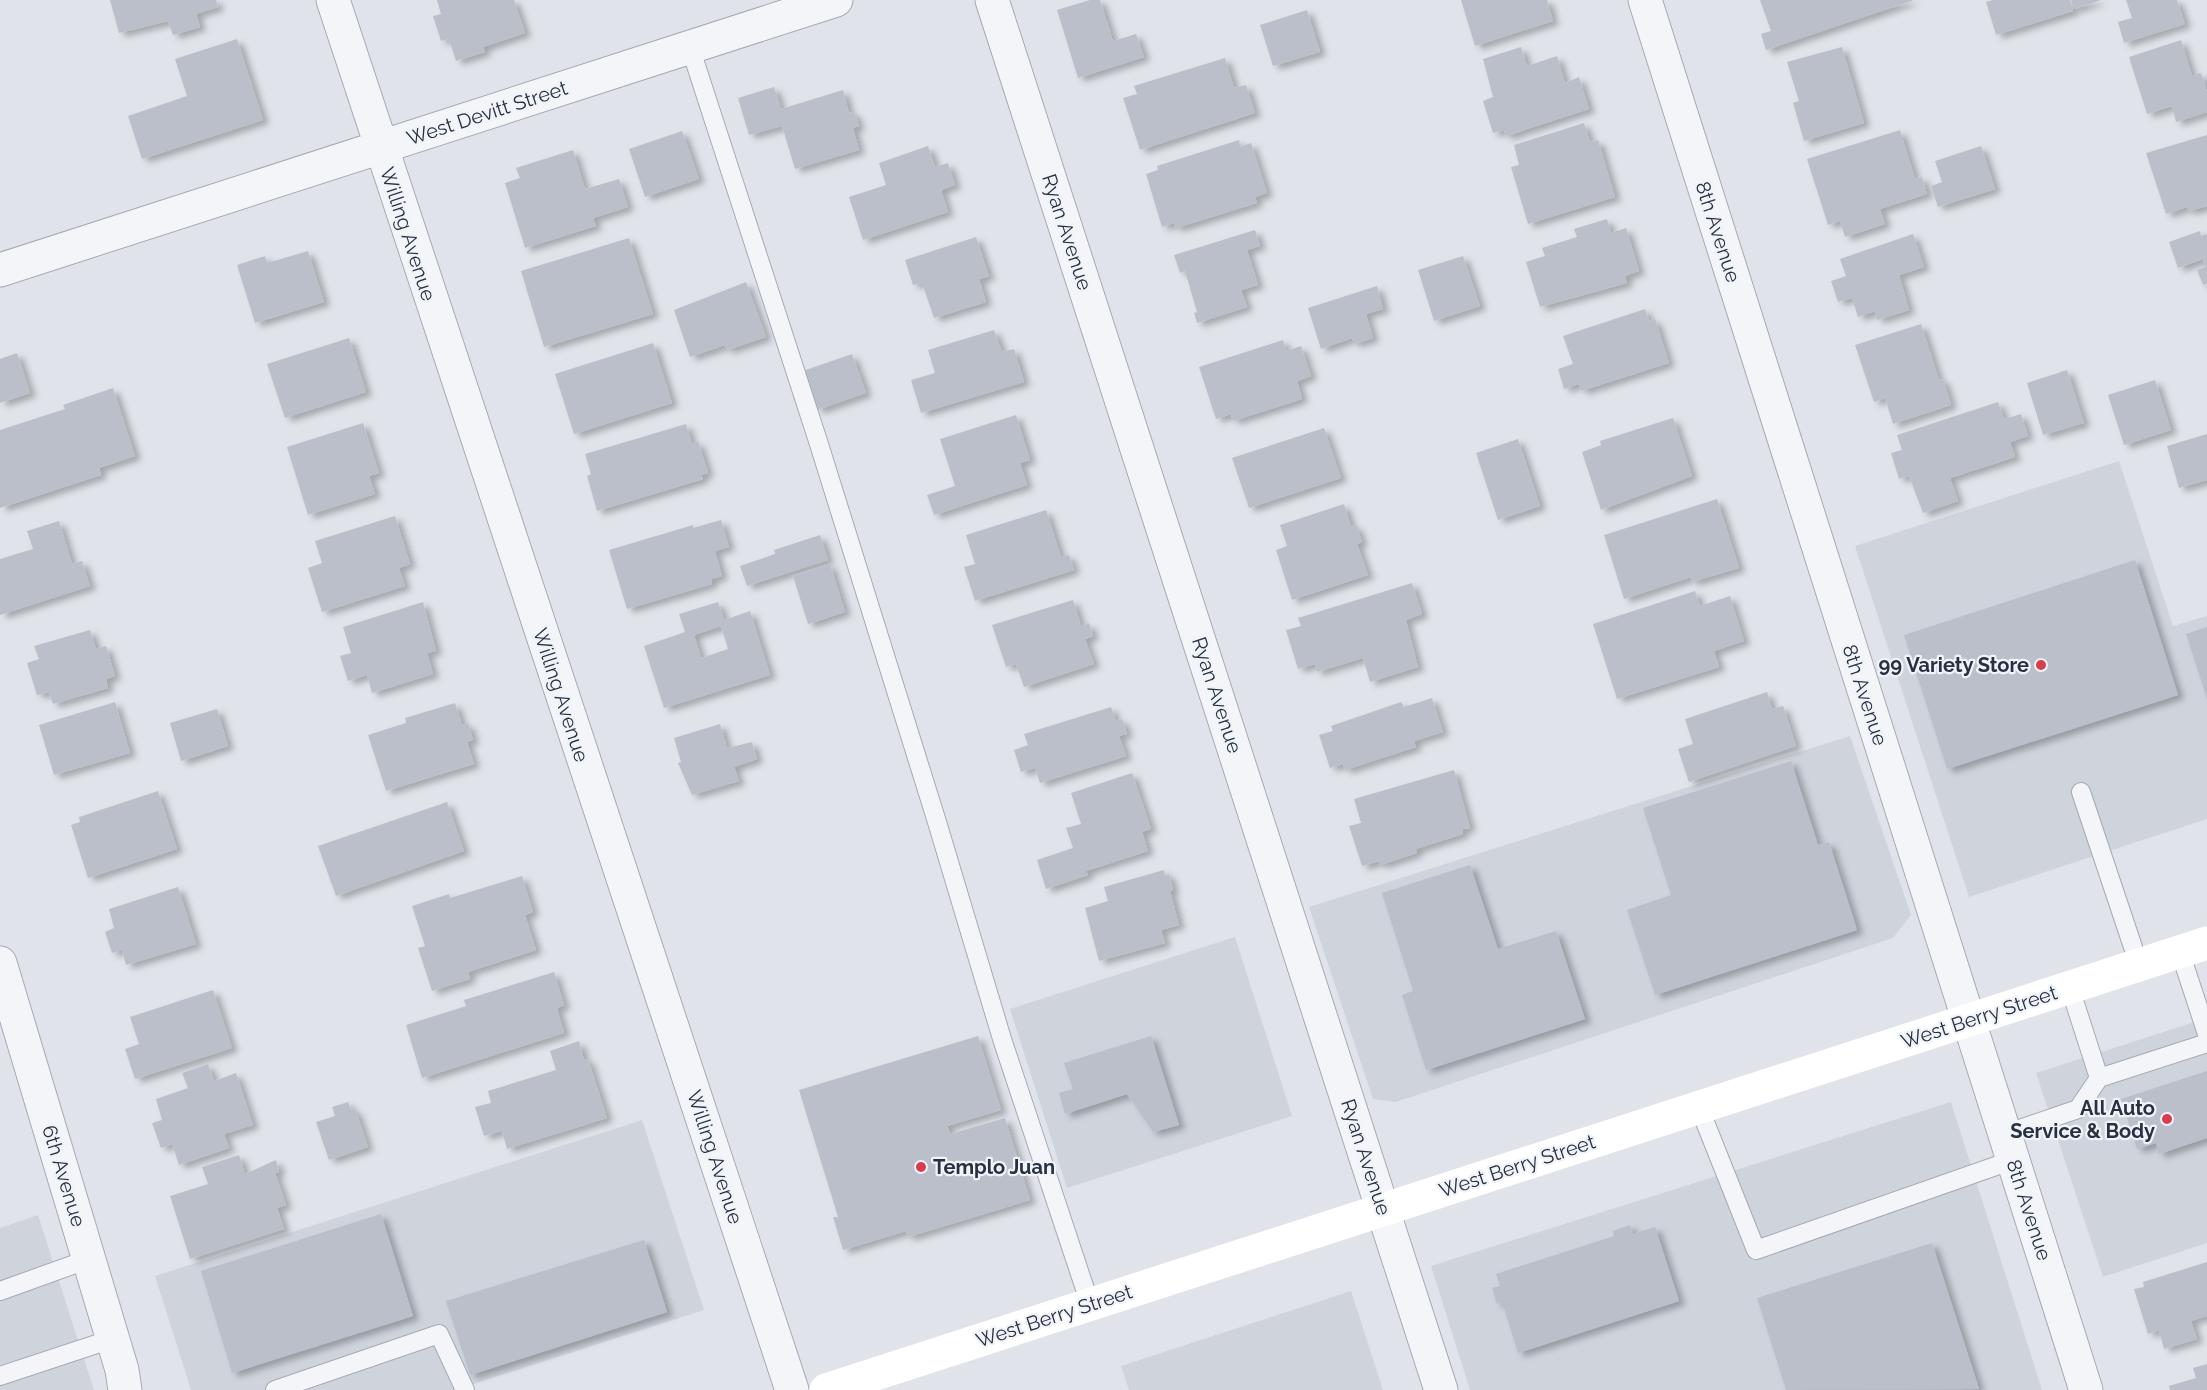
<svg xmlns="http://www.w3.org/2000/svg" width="2207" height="1390" font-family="Raleway,sans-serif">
<defs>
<filter id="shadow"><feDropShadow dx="6" dy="4" stdDeviation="3" flood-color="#0004"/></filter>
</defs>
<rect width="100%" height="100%" fill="#e0e4ea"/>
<path fill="#ced3dc" d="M 2119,461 L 2173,626 L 2207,616 L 2207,819 L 1969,897 L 1855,546 Z
M 1850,736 L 1911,915 L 1893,938 L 1396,1102 L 1373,1099 L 1309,907 Z
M 1235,937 L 1292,1116 L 1067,1188 L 1010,1009 Z
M 2207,1018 L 2207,1243 L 2103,1277 L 2036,1073 Z
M 1951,1102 L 2042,1390 L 1470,1390 L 1431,1266 Z
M 642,1120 L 704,1310 L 455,1390 L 191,1390 L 155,1276 Z
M 38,1215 L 94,1390 L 0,1390 L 0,1228 Z
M 1351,1291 L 1383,1390 L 1129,1390 L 1121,1366 Z"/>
<path fill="#babfca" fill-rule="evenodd" filter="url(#shadow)" d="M 110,0 L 216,0 L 218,7 L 196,14 L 200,27 L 173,35 L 168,21 L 119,33 Z
M 437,0 L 514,0 L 525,33 L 483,47 L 485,52 L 456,61 L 449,39 L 441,41 L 433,16 L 441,14 Z
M 1090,0 L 1100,0 L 1113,41 L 1136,34 L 1144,57 L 1078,78 L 1057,10 Z
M 1461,0 L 1547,0 L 1553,21 L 1475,46 Z
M 1760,0 L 1914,0 L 1766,50 L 1761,34 L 1771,31 Z
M 1993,0 L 2070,0 L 2073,11 L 1996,35 L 1986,2 Z
M 2071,0 L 2101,0 L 2074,9 Z
M 2126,0 L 2177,0 L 2185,24 L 2124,43 L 2118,22 L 2132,18 Z
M 1307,10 L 1320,52 L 1273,66 L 1260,25 Z
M 237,39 L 263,120 L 142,159 L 128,116 L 187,96 L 175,59 Z
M 2181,40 L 2192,76 L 2201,73 L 2207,92 L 2207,112 L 2176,122 L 2172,106 L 2147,114 L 2129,57 Z
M 1521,47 L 1527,66 L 1557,56 L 1565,83 L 1579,77 L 1589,109 L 1506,136 L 1504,130 L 1493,133 L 1483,101 L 1493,97 L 1483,59 Z
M 1842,47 L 1864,123 L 1804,141 L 1793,103 L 1799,101 L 1787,62 Z
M 1225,58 L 1234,88 L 1246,85 L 1255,113 L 1140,150 L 1123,98 L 1137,94 L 1134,86 Z
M 774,87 L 781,109 L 843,90 L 849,113 L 854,112 L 859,126 L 853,128 L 859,150 L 795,169 L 782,126 L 749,135 L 738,98 Z
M 1584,123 L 1590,142 L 1598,140 L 1615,197 L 1528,224 L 1511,167 L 1519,165 L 1514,145 Z
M 1900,130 L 1915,179 L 1922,177 L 1927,194 L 1880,209 L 1885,224 L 1845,237 L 1840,221 L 1828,225 L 1807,159 Z
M 682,131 L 699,179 L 645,197 L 629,149 Z
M 2207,135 L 2207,206 L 2189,211 L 2187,207 L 2166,214 L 2146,153 Z
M 1239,140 L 1240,147 L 1251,143 L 1267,193 L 1255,197 L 1257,203 L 1176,228 L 1174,223 L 1162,227 L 1146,174 L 1158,170 L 1157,166 Z
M 928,146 L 935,167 L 948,163 L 955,185 L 941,190 L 948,212 L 863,240 L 849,197 L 886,185 L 879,163 Z
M 1981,146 L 1995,189 L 1938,207 L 1931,186 L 1942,182 L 1935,161 Z
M 573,150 L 585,189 L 619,179 L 628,207 L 593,218 L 596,226 L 525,248 L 505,183 L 520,178 L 516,168 Z
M 1607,219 L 1611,233 L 1626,228 L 1639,271 L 1625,276 L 1627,283 L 1540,307 L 1526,262 L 1545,256 L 1542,248 L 1577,237 L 1574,229 Z
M 1255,230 L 1260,246 L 1247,250 L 1258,285 L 1241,290 L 1247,307 L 1197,323 L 1194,313 L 1197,312 L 1185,271 L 1180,273 L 1174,255 Z
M 2200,231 L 2201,236 L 2207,234 L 2207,284 L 2203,285 L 2197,270 L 2205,267 L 2203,259 L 2178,268 L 2169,242 Z
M 1913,234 L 1924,267 L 1899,275 L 1909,310 L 1877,320 L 1875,311 L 1858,317 L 1852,298 L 1838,302 L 1831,281 L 1846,276 L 1840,259 Z
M 976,237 L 989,276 L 979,279 L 986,302 L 934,318 L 922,283 L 913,285 L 905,260 Z
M 629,238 L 653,314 L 544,347 L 521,271 Z
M 308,251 L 324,302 L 255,323 L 237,265 L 265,256 L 267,263 Z
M 1463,256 L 1480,306 L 1434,321 L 1418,270 Z
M 746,282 L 766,337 L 727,350 L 725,345 L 690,357 L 674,310 Z
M 1377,286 L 1383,309 L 1366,314 L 1373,338 L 1354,344 L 1352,338 L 1321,349 L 1308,308 Z
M 1645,309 L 1649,321 L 1655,319 L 1669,363 L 1581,391 L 1579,384 L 1564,389 L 1558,369 L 1573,364 L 1563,336 Z
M 1921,324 L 1939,380 L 1943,379 L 1951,405 L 1893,424 L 1885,398 L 1874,402 L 1855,345 Z
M 994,330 L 1002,352 L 1014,349 L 1024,382 L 921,413 L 911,380 L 935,373 L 928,350 Z
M 349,338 L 366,392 L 285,418 L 267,364 Z
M 1283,340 L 1286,351 L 1301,346 L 1311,376 L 1297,381 L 1302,399 L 1233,421 L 1231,414 L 1216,419 L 1199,367 Z
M 653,343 L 672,403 L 574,434 L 555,374 Z
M 17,353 L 30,393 L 0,403 L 0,359 Z
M 852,354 L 866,393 L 817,410 L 803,371 Z
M 2067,370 L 2084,423 L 2043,435 L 2027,383 Z
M 2155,380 L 2171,430 L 2124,445 L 2108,395 Z
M 113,388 L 135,456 L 99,468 L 101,475 L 0,508 L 0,430 L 65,409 L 63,405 Z
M 1998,402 L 2004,419 L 2021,414 L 2028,436 L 2010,442 L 2015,457 L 1950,478 L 1958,501 L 1923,513 L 1909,476 L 1899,479 L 1891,453 L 1902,450 L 1897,435 Z
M 1016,415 L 1030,460 L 1020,463 L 1027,485 L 934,515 L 927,495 L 955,486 L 940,439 Z
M 1673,418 L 1692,476 L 1601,510 L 1582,452 L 1601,445 L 1600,441 Z
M 363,423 L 379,473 L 369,476 L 375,494 L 308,515 L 287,447 Z
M 686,424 L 692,444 L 698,441 L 708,473 L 701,475 L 703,479 L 597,511 L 587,476 L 591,474 L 585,454 Z
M 1324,428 L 1341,478 L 1249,508 L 1232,458 Z
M 2207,434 L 2207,480 L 2179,488 L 2167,446 Z
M 1518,439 L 1540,506 L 1498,520 L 1476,453 Z
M 1717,499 L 1739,568 L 1692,582 L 1691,577 L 1624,599 L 1604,535 Z
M 1344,504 L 1351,527 L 1356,525 L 1362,542 L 1357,544 L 1368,575 L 1292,600 L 1276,550 L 1287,546 L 1280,525 Z
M 1046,510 L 1061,557 L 1069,555 L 1074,570 L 975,601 L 964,567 L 975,564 L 966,535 Z
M 395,516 L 410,564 L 399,568 L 405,586 L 322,612 L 308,568 L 322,563 L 315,541 Z
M 721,520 L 729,547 L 715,551 L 722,576 L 711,579 L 712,584 L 627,609 L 609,550 L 693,525 L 693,528 Z
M 59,521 L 72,564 L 82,561 L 90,586 L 0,615 L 0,559 L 33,549 L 27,531 Z
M 820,535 L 828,560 L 747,586 L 740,566 L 775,554 L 774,550 Z
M 2135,560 L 2178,695 L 1947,769 L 1904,635 Z
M 830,564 L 845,612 L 808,624 L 793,576 Z
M 1412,583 L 1422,614 L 1406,620 L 1418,667 L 1370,682 L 1363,658 L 1317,672 L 1315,664 L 1298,669 L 1286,630 L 1301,626 L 1298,618 Z
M 1695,591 L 1700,606 L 1730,596 L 1744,641 L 1714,651 L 1719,667 L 1617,699 L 1593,624 Z
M 1073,600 L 1081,626 L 1089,623 L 1093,636 L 1085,639 L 1094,664 L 1024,687 L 1016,664 L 1006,667 L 992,625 Z
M 423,602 L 436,651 L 427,653 L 433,674 L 372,693 L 367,675 L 348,681 L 340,656 L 351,653 L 343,627 Z
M 718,602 L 724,620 L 750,611 L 770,675 L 664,708 L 644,646 L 685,632 L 679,614 ZM 721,626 L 728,649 L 701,658 L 694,635 Z
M 2207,627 L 2207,699 L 2186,634 Z
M 90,630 L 96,649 L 106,646 L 115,676 L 106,679 L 108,688 L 53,704 L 49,692 L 37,695 L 27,663 L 39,659 L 34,646 Z
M 1767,692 L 1772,709 L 1783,706 L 1796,746 L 1689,782 L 1678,749 L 1693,744 L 1685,719 Z
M 1432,698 L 1443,732 L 1414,741 L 1416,747 L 1345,770 L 1343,764 L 1330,768 L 1319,735 L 1333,731 L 1331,726 L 1401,702 L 1404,707 Z
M 115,702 L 130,753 L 54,775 L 39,725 Z
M 455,703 L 462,725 L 468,723 L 473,740 L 467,742 L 474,764 L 386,791 L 368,735 L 406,723 L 405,718 Z
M 1111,707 L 1116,721 L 1122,719 L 1127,734 L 1119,736 L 1126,756 L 1040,783 L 1035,768 L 1021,772 L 1014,750 L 1028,745 L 1024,734 Z
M 217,709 L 228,746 L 181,761 L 170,723 Z
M 720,724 L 727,748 L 752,742 L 757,759 L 734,767 L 739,781 L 692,795 L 678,763 L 681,762 L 674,738 Z
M 1791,761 L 1818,845 L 1829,842 L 1857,930 L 1655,995 L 1627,910 L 1671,895 L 1643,808 Z
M 1454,770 L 1470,828 L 1462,829 L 1463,834 L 1416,849 L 1417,853 L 1380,865 L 1379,861 L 1362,866 L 1349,826 L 1361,823 L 1354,799 Z
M 1132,773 L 1151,829 L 1142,832 L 1148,851 L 1086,871 L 1088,875 L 1046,889 L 1037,860 L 1073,848 L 1066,828 L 1081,824 L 1071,793 Z
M 158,791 L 177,849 L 88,878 L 71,825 L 80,822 L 79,817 Z
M 447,802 L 464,851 L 336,896 L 318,846 Z
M 1470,865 L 1498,949 L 1556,931 L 1585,1019 L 1426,1070 L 1402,995 L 1413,991 L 1382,893 Z
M 1164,870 L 1165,876 L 1169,874 L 1173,890 L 1170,891 L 1179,925 L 1161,930 L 1165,943 L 1099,961 L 1085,908 L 1108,901 L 1104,887 Z
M 522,876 L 533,912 L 525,915 L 536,950 L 468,972 L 470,979 L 432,991 L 418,948 L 425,946 L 412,906 L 449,894 L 450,898 Z
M 178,887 L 196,944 L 126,965 L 122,950 L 112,953 L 105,932 L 114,928 L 109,909 Z
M 554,972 L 564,1005 L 557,1008 L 564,1033 L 422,1078 L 406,1025 L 466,1006 L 464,1000 Z
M 213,990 L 232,1048 L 135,1079 L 125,1049 L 139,1044 L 130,1017 Z
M 978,1036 L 1001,1110 L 947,1126 L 950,1134 L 1005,1118 L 1030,1200 L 908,1237 L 906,1231 L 843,1250 L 833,1217 L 838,1217 L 799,1090 Z
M 1151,1036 L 1179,1125 L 1153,1132 L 1127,1094 L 1065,1114 L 1059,1093 L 1073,1089 L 1064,1063 Z
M 579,1041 L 584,1060 L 588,1059 L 607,1118 L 507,1149 L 502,1131 L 484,1136 L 475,1107 L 491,1103 L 488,1091 L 556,1070 L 550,1051 Z
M 208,1064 L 214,1081 L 236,1073 L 253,1125 L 224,1134 L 229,1148 L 179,1165 L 172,1144 L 161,1148 L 152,1123 L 162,1120 L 156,1099 L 188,1088 L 182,1073 Z
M 2207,1071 L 2207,1138 L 2159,1154 L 2156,1143 L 2137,1149 L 2121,1099 Z
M 348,1102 L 351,1110 L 355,1109 L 368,1147 L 329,1160 L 316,1122 L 335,1116 L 332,1107 Z
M 239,1155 L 245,1174 L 276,1160 L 279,1172 L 275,1173 L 286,1205 L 277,1208 L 284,1229 L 190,1259 L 170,1196 L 208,1184 L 202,1167 Z
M 381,1214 L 413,1316 L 232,1373 L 201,1271 Z
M 1630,1225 L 1633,1234 L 1655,1227 L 1679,1301 L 1518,1353 L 1502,1302 L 1497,1304 L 1492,1288 L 1500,1286 L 1496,1274 L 1614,1236 L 1613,1231 Z
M 644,1240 L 667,1312 L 470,1375 L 446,1301 Z
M 1932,1243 L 1979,1389 L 1786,1390 L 1757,1298 Z
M 2207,1262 L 2207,1316 L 2191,1321 L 2197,1339 L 2164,1349 L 2159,1330 L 2148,1334 L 2134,1289 L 2144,1287 L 2143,1282 Z
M 2207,1364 L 2207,1390 L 2170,1390 L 2169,1386 L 2196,1378 L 2193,1368 Z"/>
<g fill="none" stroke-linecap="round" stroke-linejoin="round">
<g stroke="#a5aab5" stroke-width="20">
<path id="service" d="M 690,47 L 818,441 L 937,822 L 1002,1039 L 1090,1304
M 2081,792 L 2139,965
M 2180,952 L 2207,1034
M 2070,988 L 2099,1078
M 1699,1107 L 1756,1250 L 2013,1160
M 2005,1134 L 2078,1109 L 2099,1078 L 2207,1043
M 0,1291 L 89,1259
M 0,1376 L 112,1339
M 275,1390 L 439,1334 L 465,1390"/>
</g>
<g stroke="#a5aab5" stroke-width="35">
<path id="minor" d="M 333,0 L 792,1390
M 992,0 L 1441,1390
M 1645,0 L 2086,1390
M 0,270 L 836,0
M 0,963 L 122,1370 L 125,1390"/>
</g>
<use href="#service" stroke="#f3f5f8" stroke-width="18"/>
<use href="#minor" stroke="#f3f5f8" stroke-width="33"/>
<path stroke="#fff" stroke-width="33" d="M 826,1390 L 2207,943"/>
</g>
<g fill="#d63e4f" stroke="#f0f3f7" stroke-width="2">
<circle cx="2041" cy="665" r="6"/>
<circle cx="2167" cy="1119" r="6"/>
<circle cx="921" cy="1167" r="6"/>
</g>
<g text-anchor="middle" stroke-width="4.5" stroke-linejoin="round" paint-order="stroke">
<g font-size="20" fill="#283043" stroke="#f0f3f7">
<text transform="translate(487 113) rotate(-18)" y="7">West Devitt Street</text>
<text transform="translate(1067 232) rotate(72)" y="7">Ryan Avenue</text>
<text transform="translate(1718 232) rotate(72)" y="7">8th Avenue</text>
<text transform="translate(408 234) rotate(72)" y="7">Willing Avenue</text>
<text transform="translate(561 695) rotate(72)" y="7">Willing Avenue</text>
<text transform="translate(1217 695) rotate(72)" y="7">Ryan Avenue</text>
<text transform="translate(1865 695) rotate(72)" y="7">8th Avenue</text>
<text transform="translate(1979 1017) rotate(-18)" y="7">West Berry Street</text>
<text transform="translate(715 1157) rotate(72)" y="7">Willing Avenue</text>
<text transform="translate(1366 1157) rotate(72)" y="7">Ryan Avenue</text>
<text transform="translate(1517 1166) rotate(-18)" y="7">West Berry Street</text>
<text transform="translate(64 1176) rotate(73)" y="7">6th Avenue</text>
<text transform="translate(2029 1210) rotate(72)" y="7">8th Avenue</text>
<text transform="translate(1054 1316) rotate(-18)" y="7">West Berry Street</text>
</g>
<g font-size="20" font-weight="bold" fill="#283043" stroke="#f0f3f7" text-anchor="end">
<text x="2029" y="672">99 Variety Store</text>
<text x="2155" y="1115">All Auto<tspan x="2155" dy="23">Service &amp; Body</tspan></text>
<text x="933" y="1174" text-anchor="start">Templo Juan</text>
</g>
</g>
</svg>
